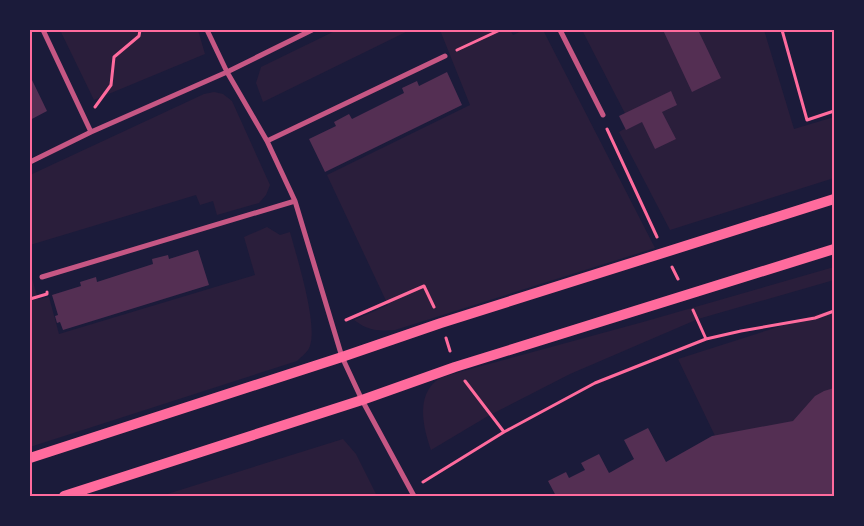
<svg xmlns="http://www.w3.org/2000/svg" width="864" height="526" font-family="Arial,sans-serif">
<rect width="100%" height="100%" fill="#1b1b3a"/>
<path fill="#2a1e3b" d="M 60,30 L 198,30 L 205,54 L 94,100 Z
M 337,30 L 410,30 L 263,102 L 256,83 L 261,67 Z
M 440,30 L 510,30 L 513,35 L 524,30 L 543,30 L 655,248 L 395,330 C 376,331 369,331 354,320 L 388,305 L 327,175 L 470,105 Z
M 582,30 L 764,30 L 794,129 L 834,117 L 834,178 L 670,230 L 619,132 L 631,125 Z
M 214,92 L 223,94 L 232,101 L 270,185 L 266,195 L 259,203 L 217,215 L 213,201 L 200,205 L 196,195 L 30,245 L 30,175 L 204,94 Z
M 267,227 L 280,235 L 290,232 C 296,255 321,332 308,350 C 305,354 300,358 297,361 L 30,447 L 30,272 L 38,299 L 49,297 L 59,334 L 255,275 L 244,237 Z
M 834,267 L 834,280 L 698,319 L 570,374 L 488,416 L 431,450 C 424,430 415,397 437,380 C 443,376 455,374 463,371 L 643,322 Z
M 834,309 L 834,496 L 744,496 L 678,359 Z
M 343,439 L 356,454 L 377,496 L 161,496 Z"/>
<path fill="#542f53" d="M 663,30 L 698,30 L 721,78 L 692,92 Z
M 447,72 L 462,105 L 325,172 L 309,139 L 336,126 L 334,122 L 349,114 L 352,119 L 404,93 L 402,88 L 417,81 L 419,86 Z
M 32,80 L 47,111 L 30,120 L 30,81 Z
M 671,91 L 677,105 L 662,112 L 676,139 L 655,149 L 642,122 L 626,130 L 619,116 Z
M 198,250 L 209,285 L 63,330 L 60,322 L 57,323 L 55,316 L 58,315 L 52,295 L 81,286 L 80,282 L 96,277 L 97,282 L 153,264 L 152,259 L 168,255 L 169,259 Z
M 834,388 L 834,496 L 556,496 L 548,481 L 566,472 L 569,478 L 585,470 L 581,463 L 599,454 L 609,473 L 611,472 L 634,459 L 624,440 L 648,428 L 666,462 L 712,436 L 793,421 L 815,396 L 824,391 Z"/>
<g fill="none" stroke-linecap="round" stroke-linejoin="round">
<path stroke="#ff6b9d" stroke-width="3" d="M 782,30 L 807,120 L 834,111
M 457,50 L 500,30
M 95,107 L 111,85 L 114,57 L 139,36 L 140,30
M 607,129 L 657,237
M 672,267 L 678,279
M 30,299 L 47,294 L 47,292
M 693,310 L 706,339
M 346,320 L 424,286 L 434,307
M 446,338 L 450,351
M 465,381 L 504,432
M 423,482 L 504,432 L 595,383 L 706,339 L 741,331 L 815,318 L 834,311"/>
<path stroke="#c65784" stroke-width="5" d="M 43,30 L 91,132
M 207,30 L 227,72 L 267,141 L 295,201 L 342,357 L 362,400 L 414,496
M 560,30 L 603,115
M 267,141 L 445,56
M 30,162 L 91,132 L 227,72 L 312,30
M 42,277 L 295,201"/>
<path stroke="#ff6b9d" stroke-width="10" d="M 30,458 L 342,357 L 441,323 L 834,199
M 64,496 L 362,400 L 455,367 L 834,249"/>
</g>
<rect width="864" height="526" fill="none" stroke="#1b1b3a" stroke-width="62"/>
<rect x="31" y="31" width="802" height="464" fill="none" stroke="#ff6b9d" stroke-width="2"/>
</svg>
